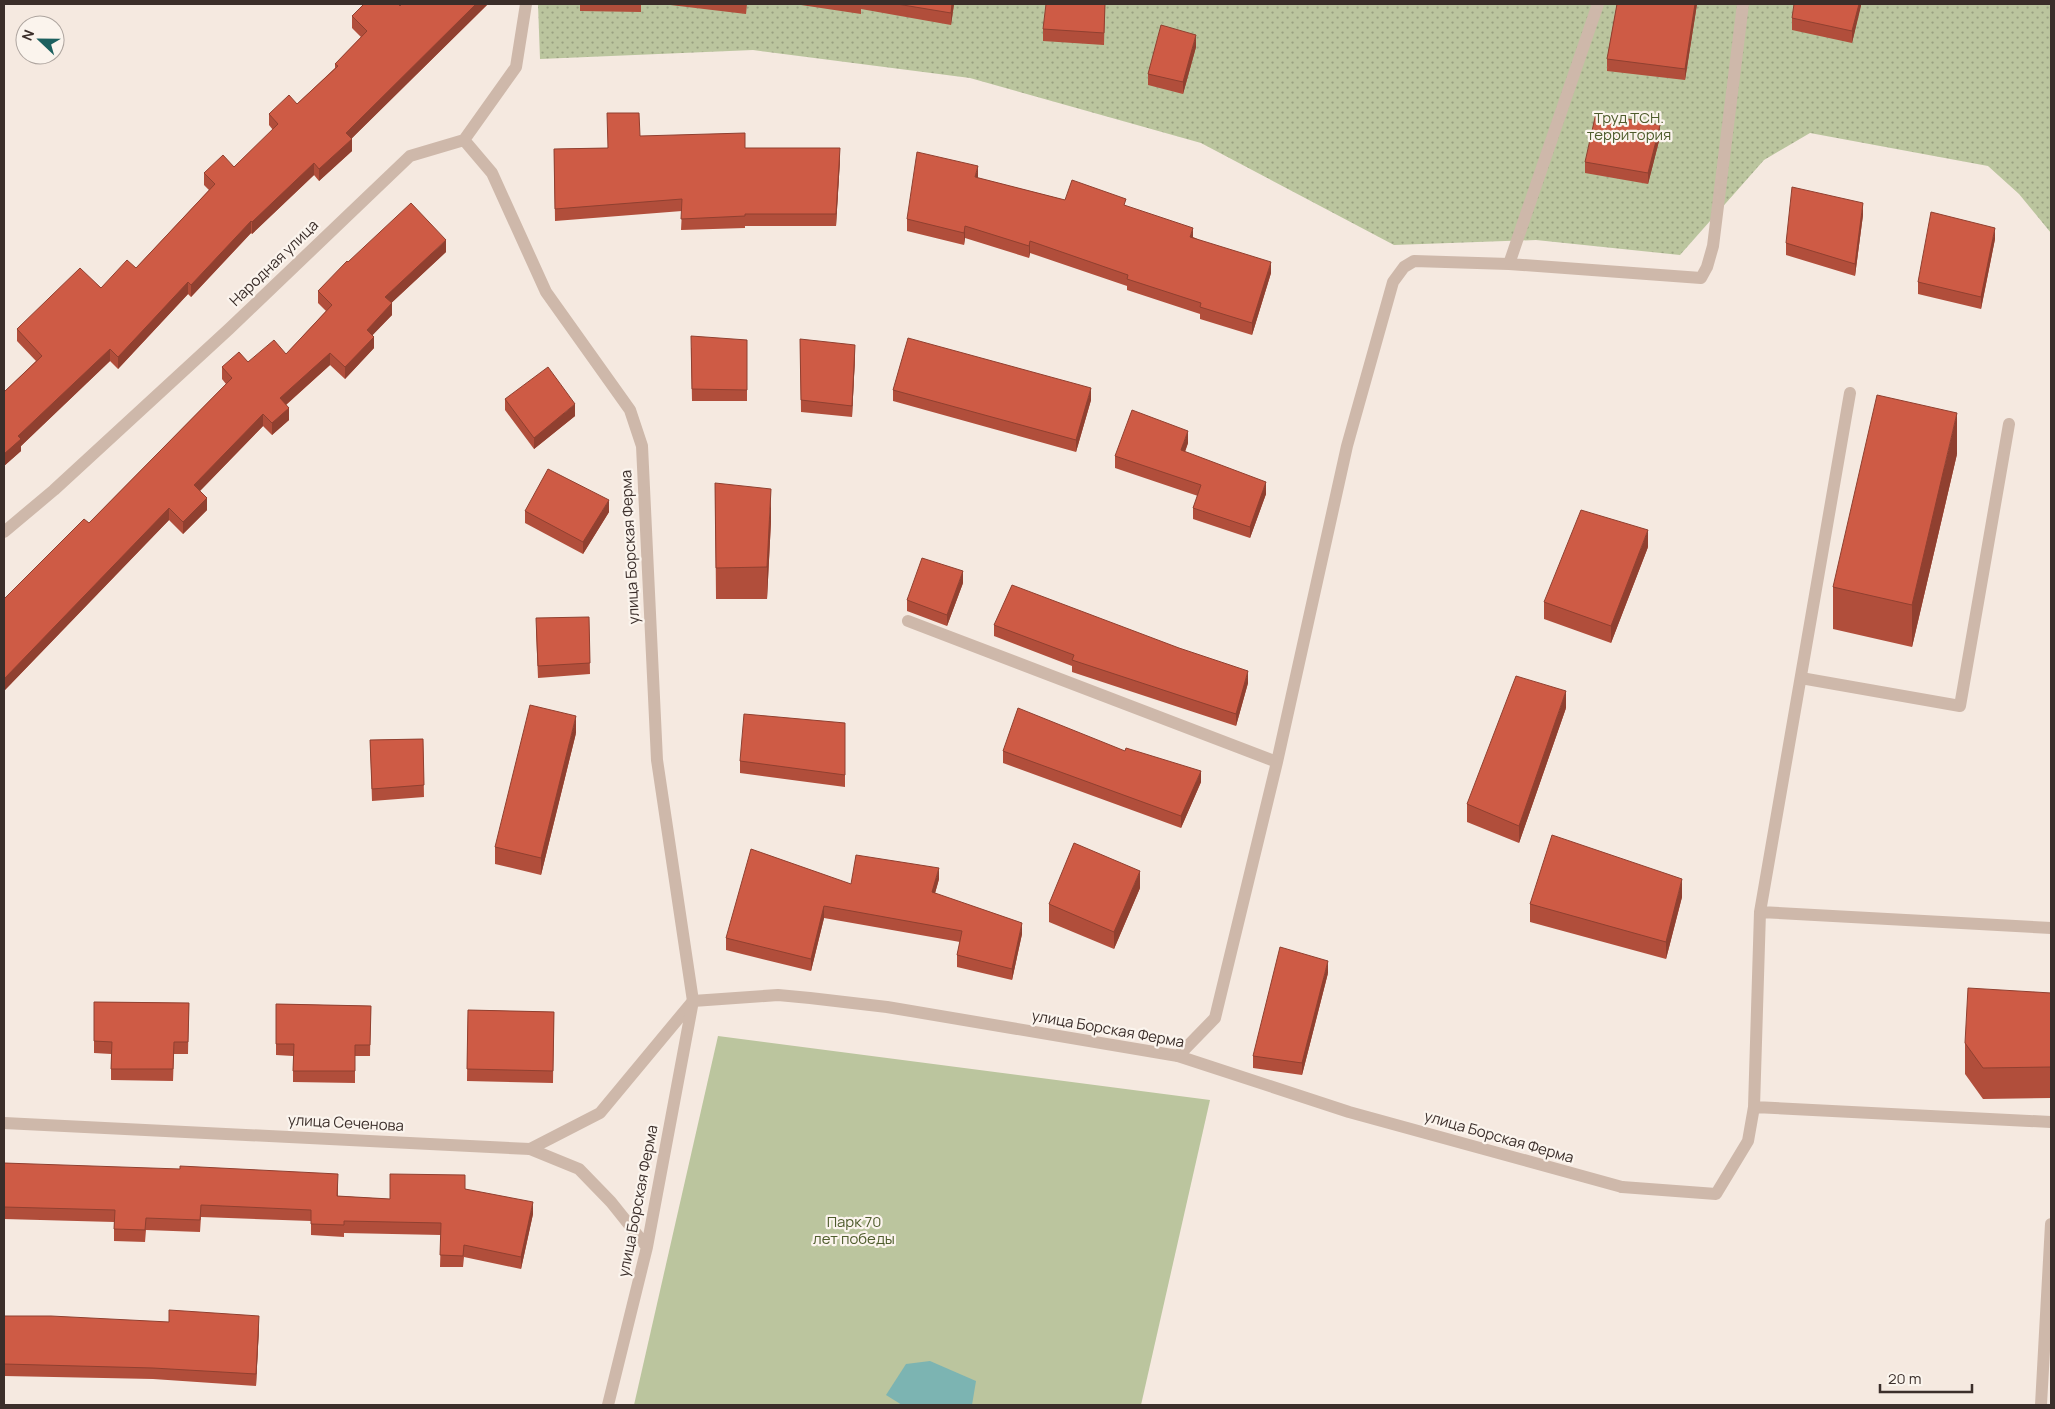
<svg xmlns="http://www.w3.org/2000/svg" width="2055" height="1409" font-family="Manrope,sans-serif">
<defs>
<pattern id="grass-dots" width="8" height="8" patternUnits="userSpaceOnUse" patternTransform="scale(1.25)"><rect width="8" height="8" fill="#bbc59e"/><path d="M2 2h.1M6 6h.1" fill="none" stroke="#99a081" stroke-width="1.8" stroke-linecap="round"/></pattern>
</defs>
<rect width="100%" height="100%" fill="#f5e9e0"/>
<path fill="url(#grass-dots)" d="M 538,4 L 2051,4 L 2051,233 L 2019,194 L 1988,166 L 1810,133 L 1764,160 L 1680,255 L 1536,240 L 1394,245 L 1201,143 L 970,78 L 753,50 L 540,59 Z"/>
<path fill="#bbc59e" d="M 718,1036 L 1210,1100 L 1141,1405 L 634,1405 Z"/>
<path fill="#7cb4b2" d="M 930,1361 L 976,1381 L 972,1405 L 902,1405 L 886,1395 L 906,1364 Z"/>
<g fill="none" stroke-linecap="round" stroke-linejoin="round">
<path stroke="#ceb8aa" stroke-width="12" d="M 1509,264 L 1598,4
M 908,621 L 1277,762
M 1801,678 L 1960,706 L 2009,424
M 1760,912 L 1850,393
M 1178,1056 L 1215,1018 L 1277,762 L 1347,446 L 1393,282 L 1404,267 L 1414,261 L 1509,264 L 1701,278 L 1707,267 L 1713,246 L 1743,4
M 1754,1107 L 2051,1122
M 530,1149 L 600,1113 L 693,1001
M 1622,1187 L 1716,1194 L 1748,1141 L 1754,1107 L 1760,912 L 2051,928
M 2041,1405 L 2051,1224"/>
<path stroke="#ceb8aa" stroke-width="12" d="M 464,140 L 492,173 L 546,292 L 630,410 L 642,446 L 657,760 L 693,1001 L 647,1247 L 608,1405
M 4,532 L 54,490 L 229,329 L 410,156 L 464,140 L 516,67 L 526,4
M 693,1001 L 778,995 L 810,998 L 887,1007 L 1178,1056 L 1349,1112 L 1622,1187
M 4,1123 L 530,1149 L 579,1169 L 611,1202 L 647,1247"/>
</g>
<path fill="#b14e3b" d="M 402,4 L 488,4 L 351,139 L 352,151 L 319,181 L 314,175 L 252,234 L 251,233 L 191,297 L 188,294 L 118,369 L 110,361 L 21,446 L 21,451 L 4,466 L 4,392 L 36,361 L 17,341 L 17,329 L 101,288 L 136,268 L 209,190 L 204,185 L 204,173 L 234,167 L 273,130 L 269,125 L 269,114 L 297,104 L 335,68 L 335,64 L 361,37 L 352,28 L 352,16 L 400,6 Z
M 580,4 L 641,4 L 641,12 L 580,11 Z
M 662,4 L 747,4 L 746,14 Z
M 801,4 L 954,4 L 951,25 L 861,9 L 861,14 L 801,5 Z
M 1105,4 L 1104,45 L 1043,41 L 1043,29 Z
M 1617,4 L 1697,4 L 1685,80 L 1607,71 L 1607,59 Z
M 1861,4 L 1852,43 L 1792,30 L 1792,18 Z
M 1196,47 L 1183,94 L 1148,85 L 1148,74 Z
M 640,136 L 840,160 L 836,226 L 745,226 L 745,228 L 681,230 L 682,211 L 555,221 L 554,149 L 607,148 Z
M 1660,137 L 1648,184 L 1585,173 L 1585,162 Z
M 978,178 L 1065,200 L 1126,206 L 1271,273 L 1252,335 L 1200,319 L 1200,314 L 1127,290 L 1127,286 L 1030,253 L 1029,258 L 965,238 L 964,245 L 907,231 L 907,219 Z
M 1863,215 L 1855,276 L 1786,255 L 1786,243 Z
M 1995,239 L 1981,309 L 1918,294 L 1918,282 Z
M 446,252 L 391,303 L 392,315 L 372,335 L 374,348 L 345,379 L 330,365 L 286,405 L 289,420 L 272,435 L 263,426 L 200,491 L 207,510 L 183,534 L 169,520 L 4,691 L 4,599 L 89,523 L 226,384 L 222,379 L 222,367 L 286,354 L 326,311 L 318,303 L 318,291 L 348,262 Z
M 800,339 L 855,357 L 852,417 L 801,412 Z
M 747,340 L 747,401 L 692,401 L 691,348 Z
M 893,390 L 1091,400 L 1076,452 L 893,401 Z
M 505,399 L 575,416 L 534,449 L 505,410 Z
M 1188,443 L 1185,452 L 1266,494 L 1250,538 L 1193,519 L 1193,508 L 1198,496 L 1115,468 L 1115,456 Z
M 1957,454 L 1912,647 L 1833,629 L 1833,587 Z
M 715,483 L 771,521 L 767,599 L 716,599 Z
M 525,511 L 609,512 L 583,554 L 525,523 Z
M 1648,547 L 1611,643 L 1544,619 L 1544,602 Z
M 963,583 L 947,626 L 907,611 L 907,600 Z
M 589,617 L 590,674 L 538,678 L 536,630 Z
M 994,625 L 1248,683 L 1236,726 L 1072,672 L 1072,666 L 994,636 Z
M 1566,708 L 1519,843 L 1467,822 L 1467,804 Z
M 845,723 L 845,787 L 740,773 L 740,761 Z
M 576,733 L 541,875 L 495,864 L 495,847 Z
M 423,739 L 424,797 L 372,801 L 370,740 Z
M 1003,751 L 1201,782 L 1181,828 L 1003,763 Z
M 939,879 L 935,893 L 1022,934 L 1012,980 L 957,967 L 957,955 L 960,942 L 824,918 L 811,971 L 726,950 L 726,938 L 851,884 Z
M 1140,888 L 1114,949 L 1049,922 L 1049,904 Z
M 1682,897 L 1666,959 L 1530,922 L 1530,904 Z
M 1328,973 L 1302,1075 L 1253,1068 L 1253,1056 Z
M 2051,993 L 2051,1098 L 1983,1099 L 1965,1074 L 1965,1043 Z
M 94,1002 L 189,1003 L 188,1054 L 174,1054 L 173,1081 L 111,1080 L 111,1054 L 94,1053 Z
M 276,1004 L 371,1006 L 370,1056 L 355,1056 L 355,1083 L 293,1082 L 293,1056 L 276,1055 Z
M 468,1010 L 554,1012 L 553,1083 L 467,1081 Z
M 4,1163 L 338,1185 L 338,1196 L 390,1199 L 465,1189 L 533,1214 L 521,1269 L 464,1257 L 463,1267 L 440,1267 L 441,1235 L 344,1233 L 344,1237 L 311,1235 L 311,1221 L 201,1217 L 200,1232 L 146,1230 L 145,1242 L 114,1241 L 114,1222 L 4,1219 Z
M 4,1316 L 259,1327 L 256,1386 L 153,1379 L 4,1376 Z"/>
<path fill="#904030" d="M 476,4 L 488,4 L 346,144 L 346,133 Z
M 952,4 L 954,4 L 951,25 L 951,13 Z
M 1695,4 L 1697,4 L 1685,80 L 1685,69 Z
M 1859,4 L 1861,4 L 1861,6 L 1852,43 L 1852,31 Z
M 1196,35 L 1196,47 L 1183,94 L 1183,82 Z
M 1660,125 L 1660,137 L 1648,184 L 1648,173 Z
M 352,139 L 352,151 L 319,181 L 319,169 Z
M 840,148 L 840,160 L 836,226 L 836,214 Z
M 314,163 L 314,175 L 252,234 L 252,222 Z
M 978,166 L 978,178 L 975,177 Z
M 1863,203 L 1863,215 L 1855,276 L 1855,264 Z
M 251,221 L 251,233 L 191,297 L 191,285 Z
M 965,226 L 965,238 L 964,245 L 964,233 Z
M 1193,228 L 1193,240 L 1190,237 Z
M 1995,228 L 1995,239 L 1981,309 L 1981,297 Z
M 446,240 L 446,252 L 385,309 L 385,297 Z
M 1030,241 L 1030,253 L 1029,258 L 1029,246 Z
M 1271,262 L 1271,273 L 1252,335 L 1252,323 Z
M 188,282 L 188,294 L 118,369 L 118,357 Z
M 392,303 L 392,315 L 367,341 L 367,330 Z
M 374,337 L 374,348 L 345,379 L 345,367 Z
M 855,345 L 855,357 L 852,417 L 852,406 Z
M 110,349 L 110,361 L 21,446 L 21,451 L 4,466 L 4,454 L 18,436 Z
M 330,353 L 330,365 L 280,410 L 280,398 Z
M 1091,388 L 1091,400 L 1076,452 L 1076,440 Z
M 575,404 L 575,416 L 534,449 L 534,438 Z
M 289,408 L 289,420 L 272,435 L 272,423 Z
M 1957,413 L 1957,454 L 1912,647 L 1912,605 Z
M 263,414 L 263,426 L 194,497 L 194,485 Z
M 1188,431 L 1188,443 L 1181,462 L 1181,450 Z
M 1266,482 L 1266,494 L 1250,538 L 1250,527 Z
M 771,489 L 771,521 L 767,599 L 767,567 Z
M 207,498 L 207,510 L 183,534 L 183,522 Z
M 609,500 L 609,512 L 583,554 L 583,542 Z
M 169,508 L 169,520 L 4,691 L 4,679 Z
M 1648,530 L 1648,547 L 1611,643 L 1611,626 Z
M 963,571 L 963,583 L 947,626 L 947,615 Z
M 1248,671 L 1248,683 L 1236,726 L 1236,714 Z
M 1566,691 L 1566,708 L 1519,843 L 1519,826 Z
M 576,716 L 576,733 L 541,875 L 541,858 Z
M 1201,771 L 1201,782 L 1181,828 L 1181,816 Z
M 939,868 L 939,879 L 932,904 L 932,892 Z
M 1140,871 L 1140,888 L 1114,949 L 1114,932 Z
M 1682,879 L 1682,897 L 1666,959 L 1666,942 Z
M 824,906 L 824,918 L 811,971 L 811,959 Z
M 1022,923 L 1022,934 L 1012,980 L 1012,969 Z
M 1328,961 L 1328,973 L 1302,1075 L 1302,1063 Z
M 533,1202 L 533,1214 L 521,1269 L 521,1257 Z
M 259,1316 L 259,1327 L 256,1386 L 256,1374 Z"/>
<path fill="#ce5b45" stroke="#904030" d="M 364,4 L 398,4 L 400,6 L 402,4 L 476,4 L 346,133 L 352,139 L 319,169 L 314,163 L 252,222 L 251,221 L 191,285 L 188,282 L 118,357 L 110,349 L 18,436 L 21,439 L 4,454 L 4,392 L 42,356 L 17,329 L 80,268 L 101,288 L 127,260 L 136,268 L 215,184 L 204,173 L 223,155 L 234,167 L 278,124 L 269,114 L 289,95 L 297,104 L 338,66 L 335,64 L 367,31 L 352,16 Z
M 897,4 L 952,4 L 951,13 Z
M 1046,4 L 1105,4 L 1104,33 L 1043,29 Z
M 1617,4 L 1695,4 L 1685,69 L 1607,59 Z
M 1794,4 L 1859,4 L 1852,31 L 1792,18 Z
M 1161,25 L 1196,35 L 1183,82 L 1148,74 Z
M 607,113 L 639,113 L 640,136 L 745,133 L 745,148 L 840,148 L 836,214 L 745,214 L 745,216 L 681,219 L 682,199 L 555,209 L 554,149 L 608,148 Z
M 1596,113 L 1660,125 L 1648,173 L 1585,162 Z
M 917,152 L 978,166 L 975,177 L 1065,200 L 1072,180 L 1126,199 L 1124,205 L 1193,228 L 1190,237 L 1271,262 L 1252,323 L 1200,307 L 1201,303 L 1127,279 L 1128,275 L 1030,241 L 1029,246 L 965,226 L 964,233 L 907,219 Z
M 1792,187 L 1863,203 L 1855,264 L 1786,243 Z
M 411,203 L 446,240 L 385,297 L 392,303 L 367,330 L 374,337 L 345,367 L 330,353 L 280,398 L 289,408 L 272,423 L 263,414 L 194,485 L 207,498 L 183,522 L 169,508 L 4,679 L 4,599 L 84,519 L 89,523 L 232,378 L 222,367 L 239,352 L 248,362 L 274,340 L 286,354 L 332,305 L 318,291 L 347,261 L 348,262 Z
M 1931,212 L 1995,228 L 1981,297 L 1918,282 Z
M 691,336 L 747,340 L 747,390 L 692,389 Z
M 908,338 L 1091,388 L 1076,440 L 893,390 Z
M 800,339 L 855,345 L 852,406 L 801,400 Z
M 548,367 L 575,404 L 534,438 L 505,399 Z
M 1877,395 L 1957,413 L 1912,605 L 1833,587 Z
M 1132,410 L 1188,431 L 1181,450 L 1266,482 L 1250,527 L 1193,508 L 1201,485 L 1115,456 Z
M 548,469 L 609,500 L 583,542 L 525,511 Z
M 715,483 L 771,489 L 767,567 L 716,568 Z
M 1581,510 L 1648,530 L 1611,626 L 1544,602 Z
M 922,558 L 963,571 L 947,615 L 907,600 Z
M 1012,585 L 1179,648 L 1248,671 L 1236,714 L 1072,660 L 1074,655 L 994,625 Z
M 589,617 L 590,663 L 538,666 L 536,618 Z
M 1516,676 L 1566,691 L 1519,826 L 1467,804 Z
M 530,705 L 576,716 L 541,858 L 495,847 Z
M 1018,708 L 1125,751 L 1126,748 L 1201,771 L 1181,816 L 1003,751 Z
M 744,714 L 845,723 L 845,775 L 740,761 Z
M 423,739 L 424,785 L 372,789 L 370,740 Z
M 1552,835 L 1682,879 L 1666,942 L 1530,904 Z
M 1074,843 L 1140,871 L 1114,932 L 1049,904 Z
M 751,849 L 851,884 L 856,855 L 939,868 L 932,892 L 1022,923 L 1012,969 L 957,955 L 962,931 L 824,906 L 811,959 L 726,938 Z
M 1280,947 L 1328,961 L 1302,1063 L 1253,1056 Z
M 1968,988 L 2051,993 L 2051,1067 L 1983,1068 L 1965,1043 Z
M 94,1002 L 189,1003 L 188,1042 L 174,1042 L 173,1069 L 111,1069 L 112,1042 L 94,1041 Z
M 276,1004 L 371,1006 L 370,1045 L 355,1045 L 355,1071 L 293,1071 L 294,1044 L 276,1044 Z
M 468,1010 L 554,1012 L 553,1071 L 467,1069 Z
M 4,1163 L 180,1169 L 180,1166 L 338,1174 L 337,1196 L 390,1199 L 390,1174 L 465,1175 L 465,1189 L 533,1202 L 521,1257 L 464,1245 L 463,1256 L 440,1255 L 441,1223 L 344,1221 L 344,1225 L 311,1224 L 311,1210 L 201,1205 L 200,1220 L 146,1218 L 145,1230 L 114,1229 L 115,1210 L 4,1207 Z
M 169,1310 L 259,1316 L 256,1374 L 153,1368 L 4,1364 L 4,1316 L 51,1316 L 169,1322 Z"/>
<g text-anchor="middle" stroke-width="4.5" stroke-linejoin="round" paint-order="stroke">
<g font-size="15" fill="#4e5c2c" stroke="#fbf4ed">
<text x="1629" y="123">Труд ТСН.<tspan x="1629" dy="17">территория</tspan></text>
<text x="854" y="1227">Парк 70<tspan x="854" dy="17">лет победы</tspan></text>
</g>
<g font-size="15" fill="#3b2e2a" stroke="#fbf4ed">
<text transform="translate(274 263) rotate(-44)" y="5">Народная улица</text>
<text transform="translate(630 547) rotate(-93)" y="5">улица Борская Ферма</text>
<text transform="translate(1108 1029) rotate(10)" y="5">улица Борская Ферма</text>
<text transform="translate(346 1123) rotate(3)" y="5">улица Сеченова</text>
<text transform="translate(1499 1137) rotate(16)" y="5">улица Борская Ферма</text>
<text transform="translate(638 1201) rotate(-79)" y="5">улица Борская Ферма</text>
</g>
</g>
<rect width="2055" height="1409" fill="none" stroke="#3b2e2a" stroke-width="10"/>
<g transform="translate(40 40) rotate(292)"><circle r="24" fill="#fbf4ed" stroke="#aea59f"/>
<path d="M0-4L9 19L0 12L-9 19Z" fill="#1c605f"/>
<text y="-8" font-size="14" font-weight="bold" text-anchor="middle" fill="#3b2e2a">N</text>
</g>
<path d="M1880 1384v8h92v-8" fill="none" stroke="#3b2e2a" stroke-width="2.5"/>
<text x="1888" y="1384" font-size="15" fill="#3b2e2a" stroke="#fbf4ed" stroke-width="4" paint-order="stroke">20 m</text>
</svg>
